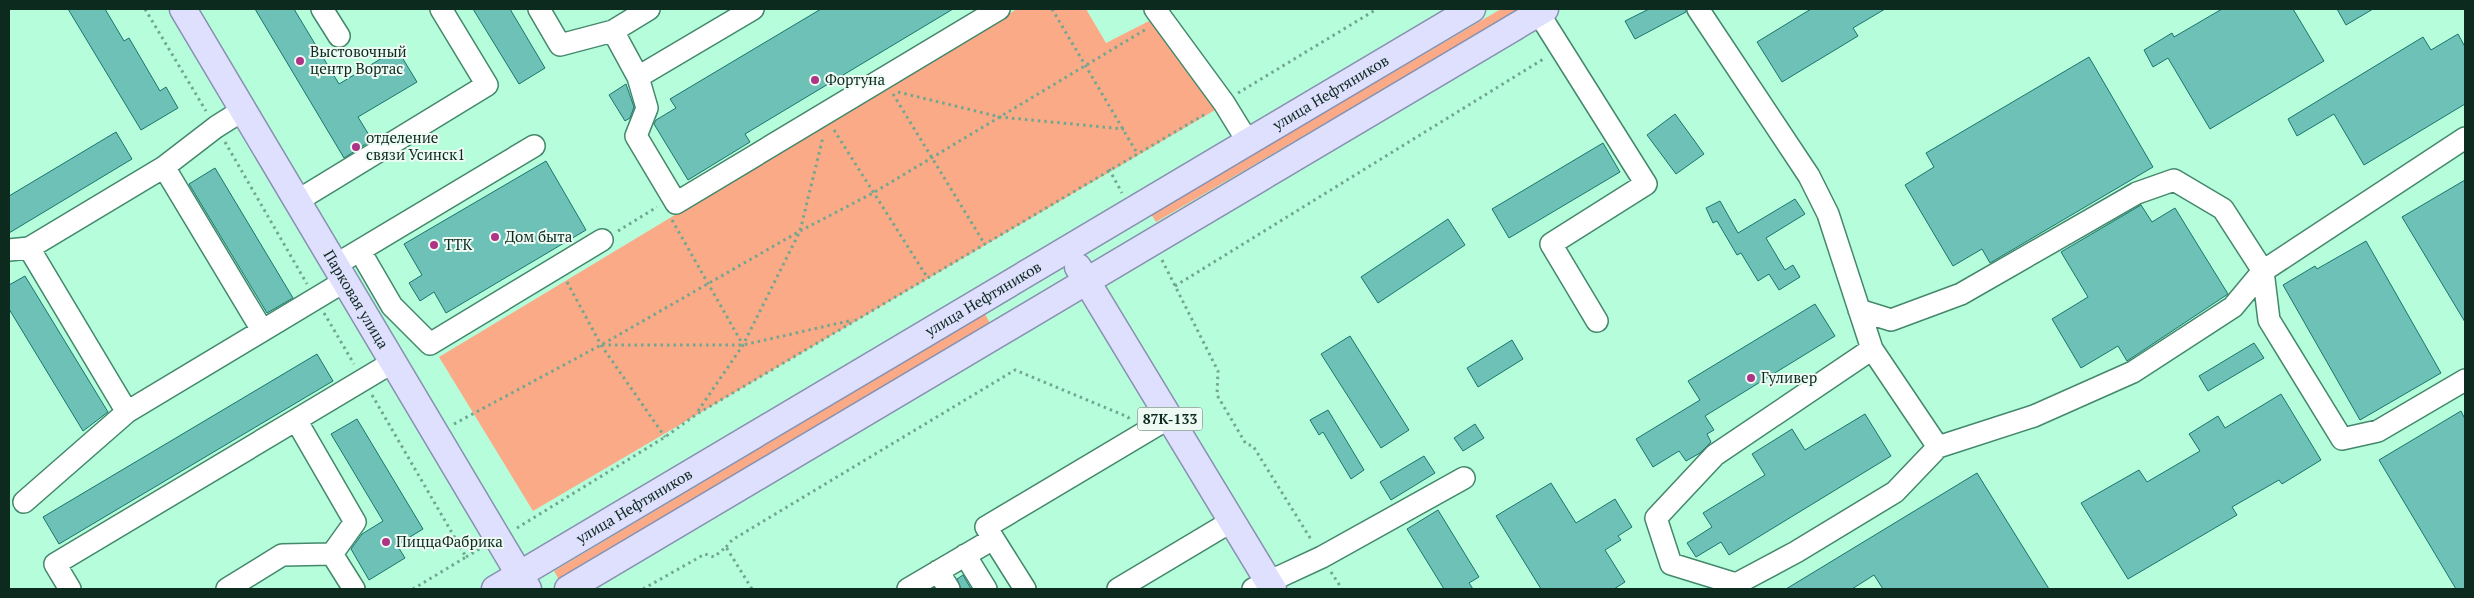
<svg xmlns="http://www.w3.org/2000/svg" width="2474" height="598" font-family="'PT Serif',serif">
<rect width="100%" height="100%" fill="#b6fddc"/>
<path fill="#fbaa87" d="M 1017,9 L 1086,9 L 1106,43 L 1155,18 L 1215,110 L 533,511 L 439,357 Z
M 1501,9 L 1514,9 L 1516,12 L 1156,222 L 1151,214 Z
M 985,314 L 990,323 L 559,580 L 554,571 Z"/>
<path fill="#6ec1b6" stroke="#1a766c" d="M 68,9 L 105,9 L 124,41 L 129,38 L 160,91 L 166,87 L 178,108 L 141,130 Z
M 255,9 L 294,9 L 339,84 L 397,49 L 417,82 L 358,117 L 372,140 L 344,158 Z
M 473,9 L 510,9 L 545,68 L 519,84 Z
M 821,9 L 953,9 L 745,134 L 750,142 L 688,180 L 654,124 L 656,120 L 676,108 L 670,99 Z
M 1649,9 L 1686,9 L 1686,12 L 1635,39 L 1625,21 Z
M 1811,9 L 1885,9 L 1853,28 L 1858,36 L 1782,82 L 1757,42 Z
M 2222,9 L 2293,9 L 2324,61 L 2210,129 L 2168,58 L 2153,67 L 2144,50 L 2172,33 L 2174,37 Z
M 2337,9 L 2373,9 L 2346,25 Z
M 2458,34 L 2465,47 L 2465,104 L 2364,165 L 2334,114 L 2297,136 L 2288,119 L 2423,37 L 2431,50 Z
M 2089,57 L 2153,167 L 1990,263 L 1982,249 L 1953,266 L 1905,185 L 1934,167 L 1926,153 Z
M 626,84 L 634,107 L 630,118 L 625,121 L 609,95 Z
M 1675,114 L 1704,154 L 1676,174 L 1647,135 Z
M 116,132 L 132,159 L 9,233 L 9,196 Z
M 1603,143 L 1620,172 L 1509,238 L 1492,209 Z
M 546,161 L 586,230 L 446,313 L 434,292 L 420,301 L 409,283 L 422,275 L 404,244 Z
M 215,168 L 293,298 L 267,313 L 189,184 Z
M 2465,180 L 2465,322 L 2402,217 Z
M 1795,199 L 1805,214 L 1766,238 L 1785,270 L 1793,265 L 1800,277 L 1779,290 L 1769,274 L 1758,281 L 1741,253 L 1737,255 L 1717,221 L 1713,223 L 1706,208 L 1720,201 L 1738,233 Z
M 2141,205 L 2152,222 L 2175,208 L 2228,294 L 2127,361 L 2118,346 L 2081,368 L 2052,319 L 2088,297 L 2061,252 Z
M 1448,219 L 1465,245 L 1378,303 L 1361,277 Z
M 2366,241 L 2441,373 L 2360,420 L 2283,285 L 2315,266 L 2317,269 Z
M 25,276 L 108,412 L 83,431 L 9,309 L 9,285 Z
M 1815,304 L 1835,336 L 1705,416 L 1714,430 L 1707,434 L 1711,442 L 1700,453 L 1686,461 L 1679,451 L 1653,467 L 1636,439 L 1700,400 L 1688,381 Z
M 1350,336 L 1409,430 L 1381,448 L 1321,354 Z
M 1512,340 L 1523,359 L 1478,387 L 1467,368 Z
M 2254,343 L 2264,358 L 2208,391 L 2199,376 Z
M 317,354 L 333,381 L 59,544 L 43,517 Z
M 2281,394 L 2321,460 L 2282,484 L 2279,480 L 2232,507 L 2237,515 L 2128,579 L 2081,503 L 2139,470 L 2147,482 L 2200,451 L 2189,434 L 2218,416 L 2225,428 Z
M 1328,410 L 1364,470 L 1351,479 L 1323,432 L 1319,435 L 1310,420 Z
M 2461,411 L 2465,419 L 2465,589 L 2456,589 L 2379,460 Z
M 1865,414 L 1891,456 L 1729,555 L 1721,542 L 1696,557 L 1687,543 L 1712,527 L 1703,513 L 1765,475 L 1752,454 L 1792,429 L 1805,450 Z
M 357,419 L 423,529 L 397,545 L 405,558 L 369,580 L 351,549 L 362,534 L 383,521 L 331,434 Z
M 1475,424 L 1484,438 L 1463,451 L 1454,438 Z
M 1424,456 L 1435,473 L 1391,500 L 1380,482 Z
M 1977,473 L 2049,589 L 1883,589 L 1874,575 L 1852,589 L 1786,589 Z
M 1551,483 L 1576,523 L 1615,499 L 1632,527 L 1618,536 L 1621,540 L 1605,550 L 1625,582 L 1614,589 L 1541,589 L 1496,516 Z
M 1438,510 L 1479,577 L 1469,583 L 1473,589 L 1444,589 L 1407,529 Z
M 963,575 L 971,589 L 961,589 L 957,579 Z"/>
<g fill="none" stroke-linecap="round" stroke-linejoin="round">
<g stroke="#44886c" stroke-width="24">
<path id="minor" d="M 322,9 L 339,36
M 539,9 L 560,45 L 613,31 L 649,9
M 1155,9 L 1224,103 L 1248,142
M 1536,9 L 1646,184 L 1551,244 L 1597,321
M 1698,9 L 1809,176 L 1828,214 L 1872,349 L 1938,447 L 2034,416 L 2133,372 L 2233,307 L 2263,271 L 2223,209 L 2174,180 L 2137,193 L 1961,294 L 1891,320 L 1859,310
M 613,31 L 638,77 L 647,108 L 636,136 L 676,203 L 999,9
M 638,77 L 753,9
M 2465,138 L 2263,271 L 2269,320 L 2342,439 L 2378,431 L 2465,380
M 164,167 L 262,330
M 297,201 L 487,85 L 441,9
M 9,250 L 29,248
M 360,251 L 392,306 L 430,344 L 602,240
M 347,258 L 534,146
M 1872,349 L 1715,455 L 1656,518 L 1671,564 L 1736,584 L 1796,552 L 1895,492 L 1938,447
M 127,412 L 29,248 L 164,167 L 216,127 L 243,110
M 24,502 L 127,412 L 345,281
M 332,554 L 355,522 L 296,420 L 393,362
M 965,555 L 986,589
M 938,571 L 949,589
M 70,589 L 55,564 L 296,420
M 227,589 L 282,555 L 332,554 L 354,589
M 908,589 L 993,539
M 1025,589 L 986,527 L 1169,418
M 1118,589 L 1232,521
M 1253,589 L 1322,557 L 1464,478"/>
</g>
<g stroke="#8791b0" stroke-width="29">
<g id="major">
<path id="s1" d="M 183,9 L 528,589"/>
<path d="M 1078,267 L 1273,589"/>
<path id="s2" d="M 495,589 L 1472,9"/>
<path d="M 568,589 L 1545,9"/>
</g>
</g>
<path stroke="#71a78f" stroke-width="3" stroke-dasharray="2.5 4" stroke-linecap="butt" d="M 145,9 L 206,111
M 1052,9 L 1137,153
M 898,92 L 1000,117 L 1124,129
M 1238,93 L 1377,9
M 893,94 L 984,243
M 834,130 L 927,277
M 225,142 L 307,284
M 1109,169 L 1122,193
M 672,220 L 743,345
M 618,231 L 657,207
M 1162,260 L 1218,371 L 1217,395 L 1246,444 L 1253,446 L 1312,541
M 567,282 L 601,345 L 665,437
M 1175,286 L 1545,58
M 324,313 L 354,364
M 602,345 L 743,345 L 853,320
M 372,395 L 466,557 L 413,589
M 698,411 L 743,345 L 800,231 L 823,137
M 454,424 L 601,345 L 800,231 L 873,193 L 1148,28
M 517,528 L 665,437 L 697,414 L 1207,113
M 726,547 L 732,540 L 1015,370 L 1128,417 L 1130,421
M 466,557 L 481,548
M 1331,572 L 1342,589
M 643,589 L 705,554 L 714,557 L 726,547 L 752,589"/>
<use href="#minor" stroke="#fff" stroke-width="21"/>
<use href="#major" stroke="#dfdffe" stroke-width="26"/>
</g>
<g fill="#af3485" stroke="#eefbf4" stroke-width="2">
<circle cx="300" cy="61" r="5"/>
<circle cx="815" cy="80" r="5"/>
<circle cx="356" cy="147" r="5"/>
<circle cx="495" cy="237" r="5"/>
<circle cx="434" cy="245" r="5"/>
<circle cx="1751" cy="378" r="5"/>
<circle cx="386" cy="542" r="5"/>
</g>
<g text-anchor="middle" stroke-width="4" stroke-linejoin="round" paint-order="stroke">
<rect fill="#eefbf4" stroke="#50695e" stroke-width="1" x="1137.5" y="407.5" width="65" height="23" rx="4"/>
<g font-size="14" font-weight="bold" fill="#0d2a1e">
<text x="1170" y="424">87К-133</text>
</g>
<g font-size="15" fill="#0d2a1e" stroke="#eefbf4" text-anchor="start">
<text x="310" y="57">Выстовочный<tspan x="310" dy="17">центр Вортас</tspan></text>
<text x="825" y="85">Фортуна</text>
<text x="366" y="143">отделение<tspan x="366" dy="17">связи Усинск1</tspan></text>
<text x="505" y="242">Дом быта</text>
<text x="444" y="250">ТТК</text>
<text x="1761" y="383">Гуливер</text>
<text x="396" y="547">ПиццаФабрика</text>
</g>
<g font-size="15" fill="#0d2a1e" stroke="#eefbf4">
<text dy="5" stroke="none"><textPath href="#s2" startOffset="972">улица Нефтяников</textPath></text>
<text dy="5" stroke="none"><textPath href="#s1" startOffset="338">Парковая улица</textPath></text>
<text dy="5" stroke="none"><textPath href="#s2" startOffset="568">улица Нефтяников</textPath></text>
<text dy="5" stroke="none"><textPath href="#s2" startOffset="162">улица Нефтяников</textPath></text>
</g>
</g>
<rect width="2474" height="598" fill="none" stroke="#0d2a1e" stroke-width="20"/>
</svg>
